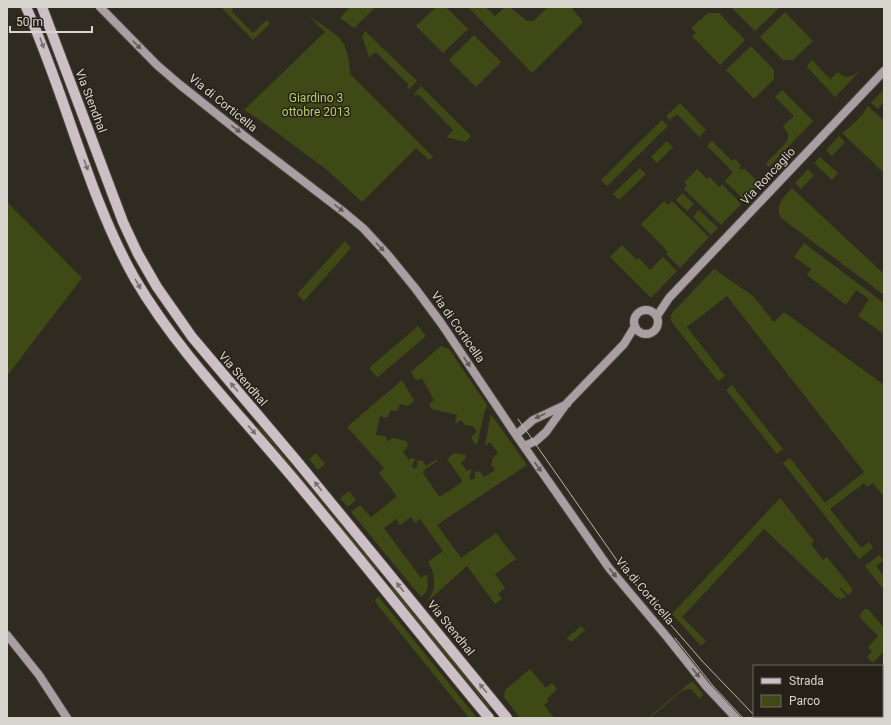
<svg xmlns="http://www.w3.org/2000/svg" width="891" height="725" font-family="Roboto,sans-serif">
<rect width="100%" height="100%" fill="#302b21"/>
<path fill="#3f4915" d="M 221,7 L 233,7 L 232,12 L 253,33 L 267,20 L 270,24 L 253,40 Z
M 350,7 L 376,7 L 354,28 L 340,18 Z
M 436,7 L 446,7 L 468,29 L 443,53 L 416,26 Z
M 468,7 L 486,7 L 495,16 L 505,7 L 510,7 L 527,21 L 533,21 L 548,7 L 571,7 L 583,22 L 532,73 Z
M 731,7 L 780,7 L 755,31 Z
M 785,12 L 813,41 L 793,60 L 783,60 L 760,37 Z
M 708,13 L 719,13 L 745,40 L 720,65 L 692,36 L 696,33 L 691,28 Z
M 310,17 C 317,21 337,35 341,40 C 348,48 350,65 350,74 L 433,157 L 429,160 L 416,148 L 362,202 L 327,170 L 261,121 L 244,110 L 325,32 Z
M 365,31 L 417,81 L 409,89 L 407,87 L 409,85 L 376,52 L 369,57 L 362,36 Z
M 474,35 L 501,62 L 476,87 L 449,60 Z
M 751,46 L 774,70 L 774,79 L 754,99 L 726,70 Z
M 874,56 L 835,97 L 807,67 L 807,66 L 812,60 L 830,79 L 838,72 C 851,86 865,65 874,56 Z
M 421,86 L 471,136 L 466,142 L 447,137 L 453,130 L 418,94 L 416,96 L 414,94 Z
M 884,89 L 884,102 L 878,109 L 871,103 Z
M 782,90 L 813,121 L 769,167 L 766,163 L 785,144 L 788,139 L 788,133 L 783,126 L 794,116 L 775,97 Z
M 680,103 L 706,130 L 699,137 L 677,114 L 670,120 L 666,116 Z
M 868,106 L 884,121 L 884,173 L 842,133 L 852,125 L 862,115 Z
M 662,120 L 668,126 L 607,186 L 601,180 Z
M 839,136 L 845,142 L 832,156 L 826,150 Z
M 667,141 L 673,147 L 657,163 L 651,157 Z
M 712,141 L 732,161 L 735,159 L 741,165 L 739,168 L 742,170 L 744,168 L 760,184 L 744,200 L 725,181 L 733,172 L 707,146 Z
M 820,157 L 838,173 L 832,180 L 814,163 Z
M 640,168 L 646,174 L 619,200 L 613,194 Z
M 697,169 L 707,179 L 710,177 L 719,187 L 722,184 L 741,204 L 721,225 L 684,189 L 687,185 L 684,182 Z
M 808,169 L 814,175 L 801,189 L 795,183 Z
M 792,188 L 884,274 L 884,295 L 781,218 C 774,205 784,197 792,188 Z
M 682,193 L 694,204 L 687,211 L 676,200 Z
M 664,201 L 668,205 L 672,201 L 709,237 L 680,268 L 666,254 L 668,252 L 641,224 Z
M 7,202 L 82,278 L 7,376 Z
M 699,210 L 718,228 L 711,235 L 693,217 Z
M 345,241 L 351,248 L 304,301 L 297,294 Z
M 804,243 L 884,303 L 884,334 L 858,316 L 869,299 L 856,290 L 846,305 L 807,275 L 811,269 L 794,257 Z
M 622,245 L 636,259 L 639,258 L 650,270 L 663,257 L 677,271 L 651,298 L 610,257 Z
M 714,269 L 753,296 L 774,322 L 784,312 L 884,385 L 884,497 L 873,483 L 867,487 L 864,483 L 830,509 L 861,548 L 869,542 L 873,548 L 859,559 L 783,463 L 790,458 L 825,503 L 864,472 L 727,296 L 687,327 L 725,376 L 718,381 L 671,321 L 671,316 L 672,313 Z
M 418,326 L 426,336 L 378,377 L 376,376 L 369,368 Z
M 441,346 L 449,349 L 487,405 L 484,414 L 477,444 L 475,444 L 472,439 L 472,436 L 477,432 L 473,426 L 465,425 L 461,420 L 455,424 L 457,415 L 432,409 L 429,404 L 434,400 L 422,378 L 418,380 L 415,379 L 411,372 Z
M 402,380 L 414,400 L 413,402 L 408,406 L 400,404 L 398,409 L 396,411 L 390,410 L 389,415 L 386,418 L 380,416 L 376,435 L 385,436 L 388,441 L 393,438 L 406,441 L 408,444 L 407,448 L 403,452 L 409,460 L 412,458 L 415,459 L 412,466 L 414,469 L 417,467 L 418,460 L 423,461 L 426,466 L 437,459 L 437,461 L 424,470 L 423,473 L 439,496 L 441,496 L 461,483 L 462,480 L 447,459 L 454,453 L 466,455 L 465,459 L 461,463 L 467,471 L 470,469 L 472,470 L 469,477 L 471,480 L 475,478 L 475,471 L 480,472 L 484,477 L 495,470 L 491,465 L 493,457 L 498,453 L 490,442 L 485,446 L 491,414 L 527,465 L 437,525 L 461,558 L 496,533 L 516,559 L 495,574 L 505,588 L 498,594 L 502,599 L 495,604 L 467,566 L 427,602 C 429,598 432,595 433,591 C 436,582 433,569 428,562 L 443,551 L 420,519 L 415,523 L 411,517 L 400,525 L 396,519 L 384,528 L 421,578 L 427,574 C 428,583 430,591 421,597 L 351,512 L 360,505 L 371,517 L 396,497 L 396,495 L 379,473 L 384,468 L 347,427 Z
M 732,385 L 783,449 L 777,454 L 726,390 Z
M 259,426 L 378,570 L 377,571 L 258,427 Z
M 316,453 L 325,464 L 318,470 L 309,459 Z
M 349,491 L 356,500 L 348,507 L 340,498 Z
M 780,498 L 814,541 L 811,544 L 823,560 L 827,557 L 851,587 L 852,591 L 848,595 L 841,588 L 840,589 L 847,597 L 841,599 L 837,598 L 764,529 L 682,617 L 706,641 L 701,646 L 672,614 Z
M 879,555 L 884,560 L 876,566 L 884,576 L 884,590 L 865,566 Z
M 391,585 L 491,708 L 490,709 L 390,587 Z
M 378,596 L 477,718 L 469,718 L 376,603 L 375,601 Z
M 865,609 L 868,609 L 884,628 L 884,651 L 873,663 L 867,657 L 872,651 L 868,647 L 878,636 L 863,621 L 860,617 L 861,613 Z
M 581,626 L 585,630 L 571,642 L 567,638 Z
M 530,669 L 546,688 L 552,683 L 557,689 L 547,699 L 549,701 L 544,705 L 553,717 L 551,718 L 520,718 L 504,697 L 505,690 Z
M 692,681 L 703,694 L 700,699 L 691,689 L 683,690 L 650,718 L 648,718 Z"/>
<g fill="none" stroke-linecap="round" stroke-linejoin="round">
<g stroke="#4b463d" stroke-width="10">
<path id="secondary" d="M 100,7 L 157,65 L 179,84 L 243,135 L 345,213 L 363,228 L 388,255 L 415,288 L 441,323 L 516,435 L 609,568 L 667,637 L 706,686 L 736,718
M634 322a12 12 0 1 1 24 0a12 12 0 1 1-24 0Z
M 657,316 L 669,298 L 884,71
M 516,435 L 533,420 L 567,404
M 524,446 L 536,441 L 546,432 L 567,403 L 624,344 L 635,326
M 7,635 L 39,675 L 67,718"/>
</g>
<g stroke="#4b463d" stroke-width="12">
<path id="primary" d="M 26,7 C 66,95 87,194 135,279 C 178,352 239,413 293,478 C 359,557 423,638 489,718
M 42,7 L 123,222 L 138,254 L 157,287 L 192,337 L 296,460 L 507,718"/>
</g>
<use href="#secondary" stroke="#a99fa3" stroke-width="8"/>
<use href="#primary" stroke="#ccbfc5" stroke-width="10"/>
<path stroke="#b9b6af" stroke-width="1" d="M 518,419 L 625,572 L 703,662 L 754,715
M 675,638 L 713,686 L 743,718"/>
</g>
<defs><path id="oneway-solid" d="M-6-.8H1V-3.2L6.5 0L1 3.2V.8H-6Z"/></defs>
<g fill="#79706e">
<use href="#oneway-solid" transform="translate(42 43) rotate(70)"/>
<use href="#oneway-solid" transform="translate(86 165) rotate(70)"/>
<use href="#oneway-solid" transform="translate(138 284) rotate(60)"/>
<use href="#oneway-solid" transform="translate(234 387) rotate(-131)"/>
<use href="#oneway-solid" transform="translate(252 430) rotate(49)"/>
<use href="#oneway-solid" transform="translate(318 486) rotate(-129)"/>
<use href="#oneway-solid" transform="translate(400 587) rotate(-129)"/>
<use href="#oneway-solid" transform="translate(483 688) rotate(-129)"/>
</g>
<g fill="#615a57">
<use href="#oneway-solid" transform="translate(137 45) rotate(45)"/>
<use href="#oneway-solid" transform="translate(236 129) rotate(38)"/>
<use href="#oneway-solid" transform="translate(339 208) rotate(38)"/>
<use href="#oneway-solid" transform="translate(380 247) rotate(46)"/>
<use href="#oneway-solid" transform="translate(467 362) rotate(56)"/>
<use href="#oneway-solid" transform="translate(540 416) rotate(154)"/>
<use href="#oneway-solid" transform="translate(538 467) rotate(55)"/>
<use href="#oneway-solid" transform="translate(613 573) rotate(52)"/>
<use href="#oneway-solid" transform="translate(696 673) rotate(52)"/>
</g>
<g text-anchor="middle" stroke-width="3" stroke-linejoin="round" paint-order="stroke">
<g font-size="12" fill="#b6cc66" stroke="#262118">
<text x="316" y="102">Giardino 3<tspan x="316" dy="14">ottobre 2013</tspan></text>
</g>
<g font-size="12" fill="#d7d4cd" stroke="#262118">
<text transform="translate(91 101) rotate(69)" y="4">Via Stendhal</text>
<text transform="translate(223 103) rotate(39)" y="4">Via di Corticella</text>
<text transform="translate(768 176) rotate(-47)" y="4">Via Roncaglio</text>
<text transform="translate(458 327) rotate(55)" y="4">Via di Corticella</text>
<text transform="translate(243 379) rotate(49)" y="4">Via Stendhal</text>
<text transform="translate(645 591) rotate(50)" y="4">Via di Corticella</text>
<text transform="translate(451 628) rotate(51)" y="4">Via Stendhal</text>
</g>
</g>
<rect width="891" height="725" fill="none" stroke="#d7d4cd" stroke-width="16"/>
<rect x="753" y="665" width="130" height="52" fill="#262118" stroke="#6d6960"/>
<rect x="761" y="678" width="20" height="6" fill="#ccbfc5" stroke="#6d6960"/>
<text x="789" y="685" font-size="12" fill="#d7d4cd">Strada</text>
<rect x="761" y="695" width="20" height="12" fill="#3f4915" stroke="#6d6960"/>
<text x="789" y="705" font-size="12" fill="#d7d4cd">Parco</text>
<path d="M10 26v6h82v-6" fill="none" stroke="#d7d4cd" stroke-width="2"/>
<text x="16" y="26" font-size="12" fill="#d7d4cd" stroke="#262118" stroke-width="3" paint-order="stroke">50 m</text>
</svg>
